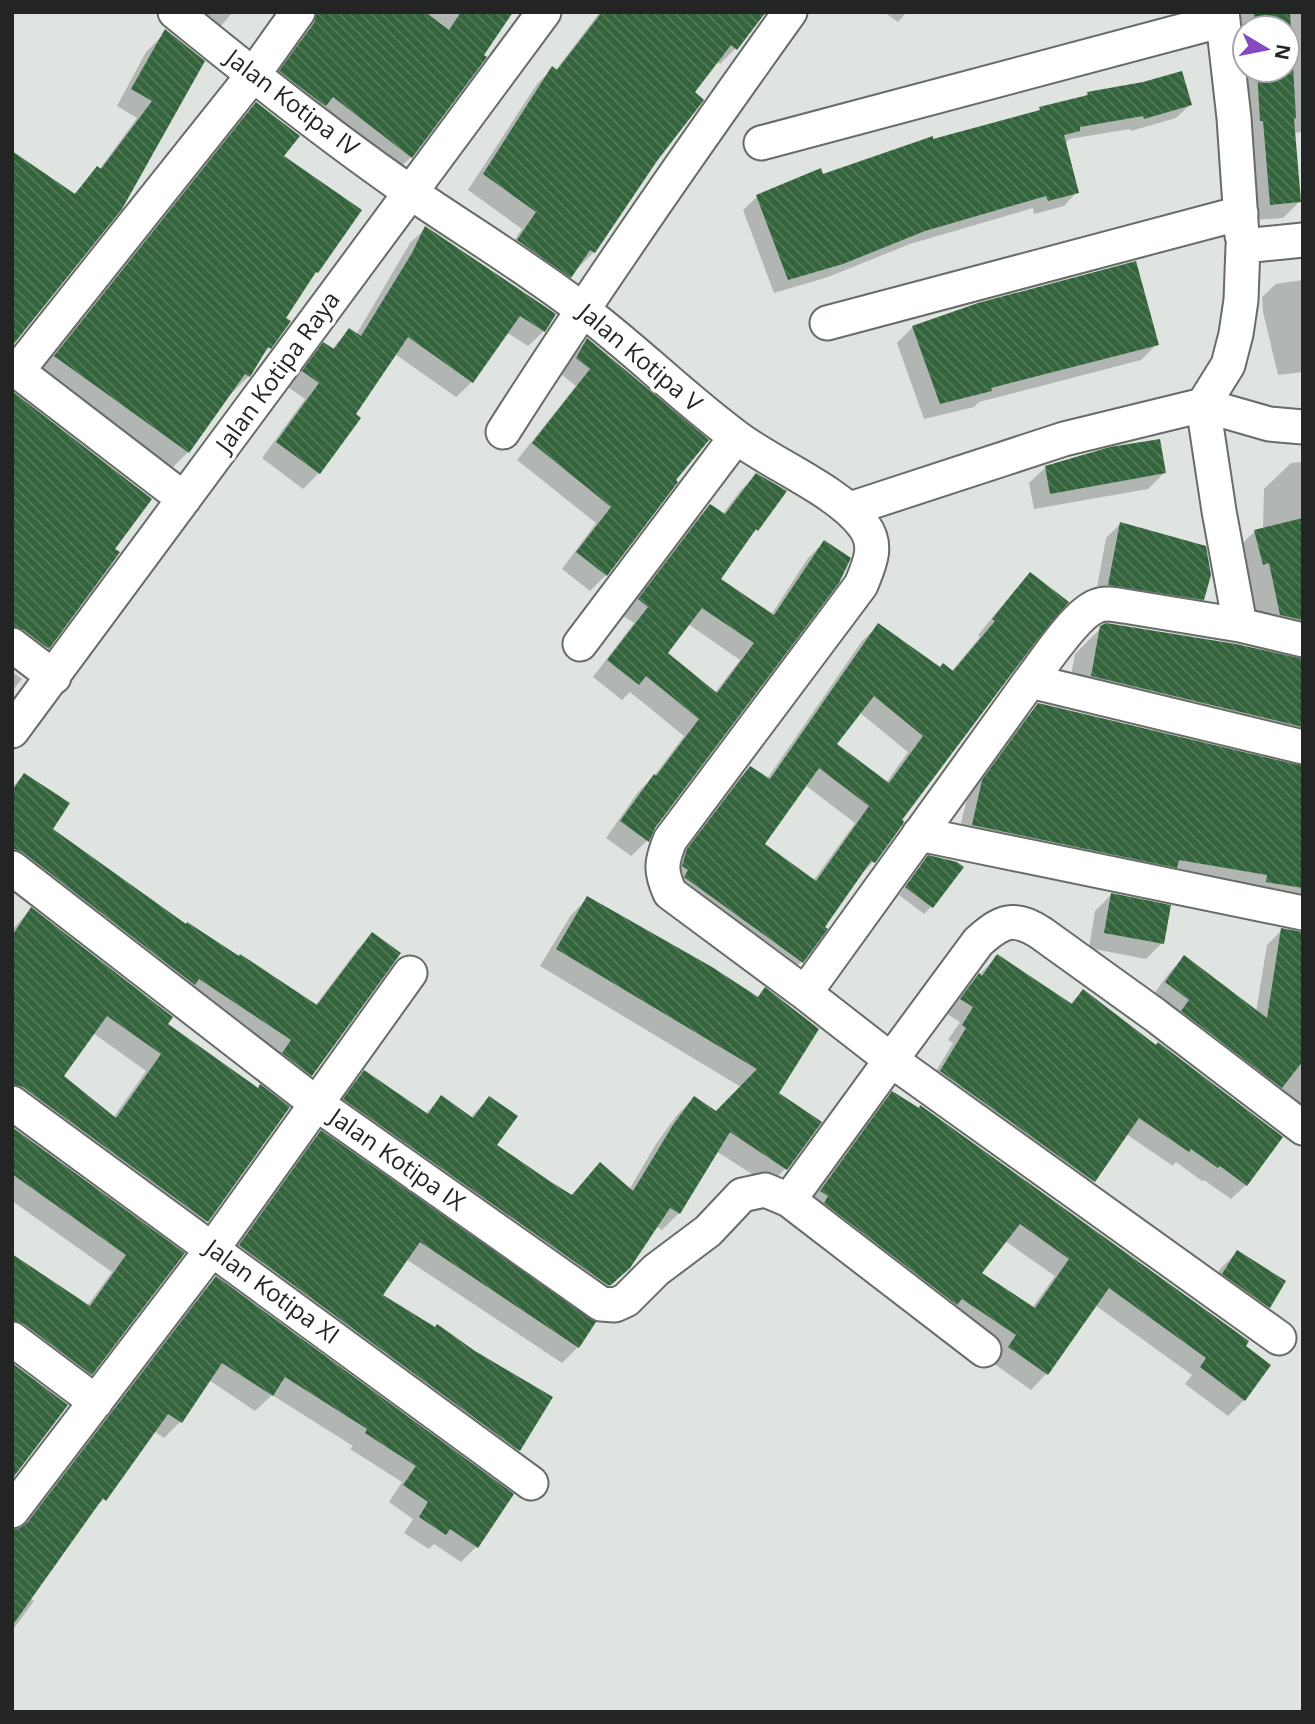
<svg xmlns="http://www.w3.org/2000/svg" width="1315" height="1724" font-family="'Open Sans',sans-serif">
<defs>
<pattern id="building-back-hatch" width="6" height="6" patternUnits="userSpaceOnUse" patternTransform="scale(1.75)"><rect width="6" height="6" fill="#33643c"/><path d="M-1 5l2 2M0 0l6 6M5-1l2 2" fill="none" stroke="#567a5c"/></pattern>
</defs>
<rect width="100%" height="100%" fill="#dfe4e0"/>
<path fill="#0003" fill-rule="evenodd" d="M 180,12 L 233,12 L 207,42 Z
M 314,12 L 511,12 L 411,157 L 394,174 L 264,89 L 297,42 L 300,31 Z
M 600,12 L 758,12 L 736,48 L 720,64 L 716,61 L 693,93 L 656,160 L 594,252 L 554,292 L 503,256 L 522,229 L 468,190 L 537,84 L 552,69 L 555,71 Z
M 884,12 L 907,12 L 898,22 Z
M 1232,12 L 1303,12 L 1303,132 L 1293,133 L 1299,202 L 1283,218 L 1254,220 ZM 1245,28 L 1287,28 L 1287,70 L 1245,70 Z
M 162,36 L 203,62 L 12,343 L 73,195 L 98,169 L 99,170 L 137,118 L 117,106 L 146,52 Z
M 1088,93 L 1190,105 L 1176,118 L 1131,131 L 1130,129 L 1069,139 L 1065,144 L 1077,192 L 1064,206 L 1034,214 L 1033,208 L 910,244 L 828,277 L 774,293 L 743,210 L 757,197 L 932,141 L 1083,98 Z
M 256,104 L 282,156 L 316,272 L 284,318 L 269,348 L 259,358 L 249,376 L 233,392 L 231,391 L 188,452 L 172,468 L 39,372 L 240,120 Z
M 426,228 L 544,331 L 528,346 L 506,332 L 472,382 L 456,397 L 395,354 L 354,414 L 359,418 L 319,473 L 303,489 L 262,458 L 305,399 L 288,387 L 308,360 L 324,345 L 331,350 L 349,330 L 356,335 L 410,243 Z
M 1303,280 L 1303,372 L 1278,375 L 1263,312 L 1262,297 L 1276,284 Z
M 913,327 L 1157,344 L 1141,360 L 979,402 L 974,407 L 924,419 L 897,343 Z
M 587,340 L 674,481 L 606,575 L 590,591 L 562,569 L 596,523 L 517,460 L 576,386 L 561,374 L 572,356 Z
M 12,394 L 46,646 L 30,662 L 12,649 Z
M 1303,462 L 1303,918 L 957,840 L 967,798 L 1023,720 L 1039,705 L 1295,767 L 1291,759 L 1066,702 L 1075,654 L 1101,628 L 1295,660 L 1291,652 L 1254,640 L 1229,557 L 1255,531 L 1263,529 L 1264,489 L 1291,463 Z
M 1046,467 L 1164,473 L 1148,489 L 1034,509 L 1029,483 Z
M 756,475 L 757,529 L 746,540 L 719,579 L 771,615 L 808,558 L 824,542 L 647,841 L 631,856 L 606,838 L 638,792 L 654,776 L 684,736 L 630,692 L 622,700 L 593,677 L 634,623 L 623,616 L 694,522 L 710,506 L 722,515 L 740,491 ZM 688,624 L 740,660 L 714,694 L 665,654 Z
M 1120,524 L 1202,599 L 1188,613 L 1095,598 L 1106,538 Z
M 1030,574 L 1035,638 L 900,820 L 902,823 L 873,862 L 858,878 L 802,961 L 786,977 L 670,893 L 672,867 L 734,783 L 750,768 L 767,779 L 862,641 L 878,626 L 939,669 L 951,672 L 980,637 L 978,635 L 1015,590 ZM 859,712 L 908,752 L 886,783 L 835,744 ZM 805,785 L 855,823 L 813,881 L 763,844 Z
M 12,672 L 22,679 L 12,691 Z
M 24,775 L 50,829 L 186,926 L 315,1006 L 357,950 L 373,934 L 311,1075 L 295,1091 L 12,872 L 12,787 Z
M 928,857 L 932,906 L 924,914 L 899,895 Z
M 1111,895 L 1162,943 L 1146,959 L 1089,948 L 1095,911 Z
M 588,898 L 757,998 L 765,989 L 786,1168 L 769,1185 L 716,1151 L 679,1213 L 662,1230 L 656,1226 L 629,1267 L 596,1300 L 328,1117 L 347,1090 L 364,1073 L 425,1114 L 441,1098 L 470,1118 L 489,1098 L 495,1145 L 571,1196 L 600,1165 L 629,1190 L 656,1144 L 677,1115 L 694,1098 L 715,1113 L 741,1087 L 540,966 L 571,915 Z
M 31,909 L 166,1024 L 257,1089 L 288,1108 L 206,1221 L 190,1237 L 12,1107 L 12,930 ZM 93,1033 L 146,1071 L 113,1118 L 61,1077 Z
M 1282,930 L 1303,933 L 1303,1107 L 1151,998 L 1169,973 L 1184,957 L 1256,1012 L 1267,945 Z
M 997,956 L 1070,1004 L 1083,991 L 1280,1137 L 1246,1185 L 1231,1199 L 1204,1180 L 1202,1181 L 1176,1162 L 1173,1166 L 1126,1134 L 1093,1181 L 1079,1195 L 927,1086 L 953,1043 L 948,1040 L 960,1022 L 947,1014 L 965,990 Z
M 893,1093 L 1244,1346 L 1244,1400 L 1228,1416 L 1185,1384 L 1192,1375 L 1095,1305 L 1046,1374 L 1031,1390 L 993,1363 L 1002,1351 L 945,1314 L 805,1207 L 877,1109 ZM 1005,1241 L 1055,1276 L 1032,1308 L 979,1273 Z
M 12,1129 L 182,1254 L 91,1374 L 75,1390 L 12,1343 L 12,1254 L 87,1306 L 112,1272 L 12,1201 Z
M 321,1133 L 594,1323 L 578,1347 L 562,1363 L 406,1259 L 380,1295 L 551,1398 L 518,1450 L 502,1466 L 224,1262 L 305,1149 Z
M 1237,1252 L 1268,1307 L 1253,1323 L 1208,1290 L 1221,1268 Z
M 216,1278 L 511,1495 L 476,1547 L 461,1562 L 434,1544 L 429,1549 L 404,1533 L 413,1519 L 389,1502 L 402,1482 L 350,1449 L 353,1446 L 272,1395 L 255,1411 L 209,1380 L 180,1422 L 164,1438 L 154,1431 L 104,1499 L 89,1514 L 30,1598 L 34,1601 L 12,1631 L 12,1531 L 19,1531 L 200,1294 Z"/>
<path fill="url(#building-back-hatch)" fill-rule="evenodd" d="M 317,12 L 425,12 L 449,30 L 461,12 L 513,12 L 484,55 L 487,57 L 412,158 L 333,97 L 326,106 L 324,105 L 279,71 L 314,23 Z
M 602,12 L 766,12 L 737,50 L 731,45 L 695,92 L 704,100 L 657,161 L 595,253 L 590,250 L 571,278 L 517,240 L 536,212 L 483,174 L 552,66 L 557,70 Z
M 1254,12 L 1290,12 L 1296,118 L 1294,119 L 1301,202 L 1270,205 L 1263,121 L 1260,121 L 1257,70 L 1287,70 L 1287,28 L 1254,28 Z
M 165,29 L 205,61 L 122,209 L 12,346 L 12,151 L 75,194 L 97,166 L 101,169 L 152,101 L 131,89 Z
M 1182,71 L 1192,105 L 1144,119 L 1143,116 L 1080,127 L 1080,131 L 1064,135 L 1079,193 L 1048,201 L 1046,196 L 925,231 L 843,264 L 788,280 L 756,195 L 821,168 L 823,174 L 933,136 L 933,139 L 1040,110 L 1039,107 L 1088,95 L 1087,92 L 1143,82 Z
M 256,102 L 300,136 L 284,156 L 362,210 L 318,273 L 316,272 L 286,318 L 291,321 L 271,349 L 268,347 L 250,377 L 245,374 L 189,453 L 54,356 Z
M 425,226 L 556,314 L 545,332 L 520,316 L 473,383 L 408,337 L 356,414 L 361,418 L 320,474 L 276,442 L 319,383 L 302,371 L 323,342 L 334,349 L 349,328 L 361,336 L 412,253 Z
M 1136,261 L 1159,345 L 991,388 L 992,391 L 940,404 L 912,326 L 978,303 Z
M 587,338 L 709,440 L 676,480 L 678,482 L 607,576 L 576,552 L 611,507 L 532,443 L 590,369 L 576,358 Z
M 12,391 L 152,499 L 115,549 L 120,552 L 110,566 L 49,649 L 24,630 L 12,626 Z
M 1160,439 L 1166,473 L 1050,494 L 1045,466 L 1110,447 Z
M 756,473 L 787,491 L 758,531 L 756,529 L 721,579 L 774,615 L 824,540 L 851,558 L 839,583 L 655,828 L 649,842 L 620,821 L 654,774 L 656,776 L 699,719 L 646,676 L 639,685 L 607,660 L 648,607 L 638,599 L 710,504 L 725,514 ZM 702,608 L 754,643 L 717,693 L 668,653 Z
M 1303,518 L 1303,620 L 1280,615 L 1269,563 L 1263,565 L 1254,530 Z
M 1120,522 L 1206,546 L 1211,575 L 1204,600 L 1108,585 Z
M 1030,572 L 1069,602 L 1037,640 L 902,820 L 904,821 L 903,824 L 875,863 L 871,861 L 825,927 L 828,929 L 803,963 L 684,877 L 688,870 L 682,866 L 687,849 L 750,766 L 770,779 L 878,623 L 940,667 L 943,663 L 953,671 L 995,621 L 992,619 ZM 874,696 L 923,736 L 889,783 L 837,744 ZM 819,768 L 869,806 L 816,881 L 765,844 Z
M 1106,623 L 1236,644 L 1303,659 L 1303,727 L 1091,676 L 1100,626 Z
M 1038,703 L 1303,766 L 1303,888 L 1266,882 L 1267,875 L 1179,860 L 1177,868 L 972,825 L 982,780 Z
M 24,773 L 70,803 L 53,829 L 186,924 L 187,922 L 239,956 L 240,954 L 317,1005 L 372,932 L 401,953 L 312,1076 L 282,1053 L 291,1040 L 199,979 L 195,985 L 24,853 L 12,848 L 12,791 Z
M 928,855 L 957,862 L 964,867 L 933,908 L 905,887 Z
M 1111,893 L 1171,905 L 1164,944 L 1104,933 Z
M 587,896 L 712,967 L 758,997 L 765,987 L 819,1029 L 779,1093 L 822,1122 L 787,1170 L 730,1132 L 680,1214 L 670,1208 L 630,1268 L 611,1285 L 608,1285 L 343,1099 L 364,1070 L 428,1114 L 441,1095 L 473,1118 L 489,1096 L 518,1116 L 497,1145 L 551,1182 L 572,1195 L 600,1162 L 633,1191 L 673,1125 L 694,1096 L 716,1111 L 757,1069 L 556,949 Z
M 31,907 L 173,1017 L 168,1024 L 258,1088 L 260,1084 L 290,1107 L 208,1222 L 23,1087 L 12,1084 L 12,936 ZM 107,1016 L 161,1054 L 116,1118 L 64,1076 Z
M 1281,928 L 1303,932 L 1303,1061 L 1282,1088 L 1181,1011 L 1189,1000 L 1165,982 L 1184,955 L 1267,1018 Z
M 997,954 L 1072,1004 L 1083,989 L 1156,1045 L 1158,1042 L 1283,1137 L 1247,1186 L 1220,1166 L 1218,1168 L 1191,1149 L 1189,1152 L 1139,1118 L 1095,1182 L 940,1071 L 966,1028 L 962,1025 L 973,1007 L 960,999 L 979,973 L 982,976 Z
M 892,1091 L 919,1108 L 920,1105 L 1249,1341 L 1246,1346 L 1271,1365 L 1245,1401 L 1200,1367 L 1206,1358 L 1109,1288 L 1048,1375 L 1008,1347 L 1016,1335 L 962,1299 L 957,1305 L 824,1203 L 828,1196 L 820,1191 ZM 1020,1224 L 1069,1259 L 1035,1308 L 982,1273 Z
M 12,1127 L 185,1253 L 92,1375 L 24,1324 L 12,1320 L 12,1254 L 90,1306 L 126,1255 L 12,1174 Z
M 321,1130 L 596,1322 L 579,1348 L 420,1242 L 383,1295 L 435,1327 L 437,1324 L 475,1351 L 553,1397 L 520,1451 L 239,1245 Z
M 1237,1250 L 1286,1281 L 1270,1308 L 1222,1274 Z
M 216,1276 L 514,1494 L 478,1548 L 450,1529 L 446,1535 L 419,1517 L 428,1502 L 403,1485 L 416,1466 L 365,1433 L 367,1429 L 285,1377 L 273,1396 L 222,1363 L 182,1423 L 168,1414 L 106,1501 L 103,1498 L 12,1626 L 12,1530 L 20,1528 L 27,1523 Z
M 12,1363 L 68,1405 L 12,1479 Z"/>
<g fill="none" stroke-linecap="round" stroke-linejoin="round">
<g stroke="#686c69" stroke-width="37">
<path id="minor" d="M 175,12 C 251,74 329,136 410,192 C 467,231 525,266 580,308 C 634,348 681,396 735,436 C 771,464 839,491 864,526 C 879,546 869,565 861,585 L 670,840 C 661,862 660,871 670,893 L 805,993
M 1222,12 L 1234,118 L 1242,236
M 761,143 L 1223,20
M 827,323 L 1241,213
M 12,367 L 184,499
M 18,370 L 253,75 L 298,12
M 503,432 C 594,289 691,150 790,12
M 850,509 L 1064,439 L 1203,405 L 1269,424 L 1303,427
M 1240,625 L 1219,511 L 1203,405 L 1228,365 L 1236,334 L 1241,300 L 1243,246 L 1303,240
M 580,644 L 736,437
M 12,645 L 54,677
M 1030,681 L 1303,747
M 12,731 L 544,12
M 919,834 L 1303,913
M 12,868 L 317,1104 L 601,1304 L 615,1305 L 626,1300 L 656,1270 L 708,1231 L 742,1195 L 765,1190 L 789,1200
M 12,1103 L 531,1483
M 1279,1338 L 891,1060 L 978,942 C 1001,921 1014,915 1041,933 L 1155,1015 L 1303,1128
M 12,1339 L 96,1402
M 984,1350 L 789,1200 L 891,1060 L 805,993 L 1030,681 C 1044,663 1076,613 1097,606 C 1106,602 1115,605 1124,606 L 1240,625 L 1303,640
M 12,1511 L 213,1248 L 410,973"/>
</g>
<use href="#minor" stroke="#fff" stroke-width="33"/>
</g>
<g text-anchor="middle" stroke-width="7" stroke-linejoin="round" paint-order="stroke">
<g font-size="24" fill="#232524" stroke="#fff">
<text transform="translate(292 103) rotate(37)" y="8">Jalan Kotipa IV</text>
<text transform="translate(640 358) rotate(40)" y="8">Jalan Kotipa V</text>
<text transform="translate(278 372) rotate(-54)" y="8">Jalan Kotipa Raya</text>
<text transform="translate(397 1160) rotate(35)" y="8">Jalan Kotipa IX</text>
<text transform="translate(272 1292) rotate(36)" y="8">Jalan Kotipa XI</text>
</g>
</g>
<rect width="1315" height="1724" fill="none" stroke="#232524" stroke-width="28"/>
<g transform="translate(1266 49) rotate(100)"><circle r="33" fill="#ffffff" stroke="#a7a8a7" stroke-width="2"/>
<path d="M0-5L12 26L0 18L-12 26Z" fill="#8549bf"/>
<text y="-10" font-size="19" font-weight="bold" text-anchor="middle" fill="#232524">N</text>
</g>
</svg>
